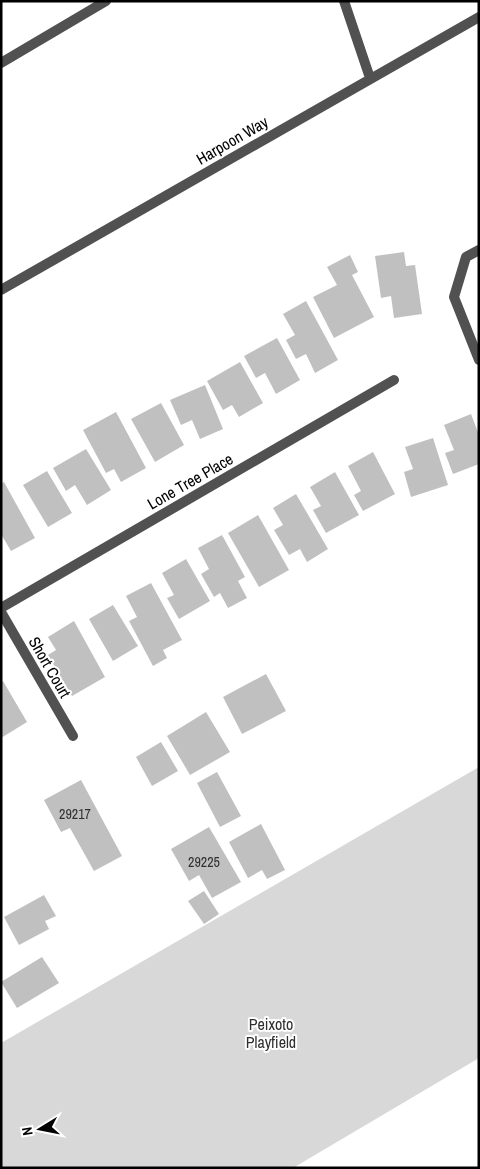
<svg xmlns="http://www.w3.org/2000/svg" width="480" height="1169" font-family="'Archivo Narrow',sans-serif">
<rect width="100%" height="100%" fill="#fff"/>
<path fill="#d8d8d8" d="M 479,767 L 479,1058 L 293,1168 L 1,1168 L 1,1043 Z"/>
<path fill="#c0c0c0" d="M 404,252 L 406,266 L 415,265 L 422,314 L 394,318 L 391,296 L 381,298 L 375,256 Z
M 350,255 L 358,272 L 352,275 L 374,317 L 334,338 L 313,297 L 337,285 L 327,267 Z
M 306,301 L 338,360 L 315,373 L 306,354 L 296,359 L 286,340 L 295,335 L 283,314 Z
M 277,338 L 300,380 L 276,394 L 265,373 L 256,378 L 244,356 Z
M 240,362 L 263,403 L 239,417 L 232,405 L 223,410 L 207,381 Z
M 205,385 L 223,429 L 200,439 L 192,420 L 181,425 L 170,400 Z
M 161,403 L 184,445 L 155,462 L 131,419 Z
M 116,412 L 146,468 L 121,482 L 114,469 L 106,473 L 83,430 Z
M 471,414 L 479,435 L 479,464 L 453,474 L 445,453 L 454,450 L 444,425 Z
M 433,438 L 448,485 L 411,497 L 404,472 L 413,469 L 405,447 Z
M 86,449 L 111,490 L 87,505 L 75,485 L 66,491 L 53,468 Z
M 373,452 L 395,494 L 363,511 L 354,495 L 361,491 L 348,466 Z
M 47,471 L 72,513 L 48,527 L 23,485 Z
M 335,472 L 359,515 L 326,533 L 313,510 L 321,506 L 310,487 Z
M 4,482 L 35,538 L 11,551 L 1,534 L 1,484 Z
M 296,494 L 328,549 L 307,562 L 300,549 L 289,555 L 274,530 L 283,525 L 273,508 Z
M 258,515 L 289,570 L 259,587 L 228,533 Z
M 222,535 L 245,577 L 238,581 L 247,598 L 228,608 L 220,593 L 214,597 L 201,574 L 209,569 L 198,548 Z
M 186,559 L 210,601 L 179,619 L 167,598 L 174,595 L 162,573 Z
M 151,583 L 182,640 L 163,650 L 167,658 L 153,666 L 129,621 L 137,617 L 126,596 Z
M 113,605 L 138,646 L 113,661 L 89,619 Z
M 74,621 L 105,677 L 72,696 L 48,655 L 56,650 L 48,637 Z
M 266,674 L 286,711 L 242,734 L 223,697 Z
M 3,681 L 27,722 L 1,738 L 1,682 Z
M 206,712 L 230,752 L 190,775 L 167,736 Z
M 161,742 L 178,771 L 152,786 L 136,757 Z
M 217,772 L 241,816 L 220,827 L 197,783 Z
M 81,780 L 122,856 L 94,871 L 70,828 L 61,832 L 44,800 Z
M 261,824 L 285,870 L 267,879 L 262,870 L 248,878 L 229,842 Z
M 209,827 L 241,882 L 212,898 L 199,875 L 189,881 L 171,849 Z
M 204,891 L 219,914 L 204,924 L 188,901 Z
M 44,895 L 56,916 L 45,921 L 49,929 L 19,945 L 4,917 Z
M 42,957 L 59,983 L 17,1008 L 1,982 Z"/>
<g fill="none" stroke-linecap="round" stroke-linejoin="round">
<path stroke="#515151" stroke-width="10" d="M 344,1 L 370,78
M 1,63 L 106,1
M 479,250 L 466,257 L 454,297 L 479,360
M 1,290 L 479,17
M 1,608 L 394,380
M 1,612 L 73,736"/>
</g>
<g text-anchor="middle" stroke-width="4" stroke-linejoin="round" paint-order="stroke">
<g font-size="14" fill="#303030">
<text x="75" y="819">29217</text>
<text x="204" y="867">29225</text>
</g>
<g font-size="16" fill="#000" stroke="#fff">
<text transform="translate(232 140) rotate(-30)" y="6">Harpoon Way</text>
<text transform="translate(190 481) rotate(-30)" y="6">Lone Tree Place</text>
<text transform="translate(50 667) rotate(60)" y="6">Short Court</text>
</g>
<g font-size="16" fill="#2f2f2f" stroke="#fff">
<text x="271" y="1030">Peixoto<tspan x="271" dy="18">Playfield</tspan></text>
</g>
</g>
<rect width="480" height="1169" fill="none" stroke="#000000" stroke-width="5"/>
<g transform="translate(40 1129) rotate(260)" stroke="#ffffff" stroke-width="4" paint-order="stroke">
<path d="M0-4L9 19L0 12L-9 19Z" fill="#000000"/>
<text y="-8" font-size="14" font-weight="bold" text-anchor="middle" fill="#000000">N</text>
</g>
</svg>
